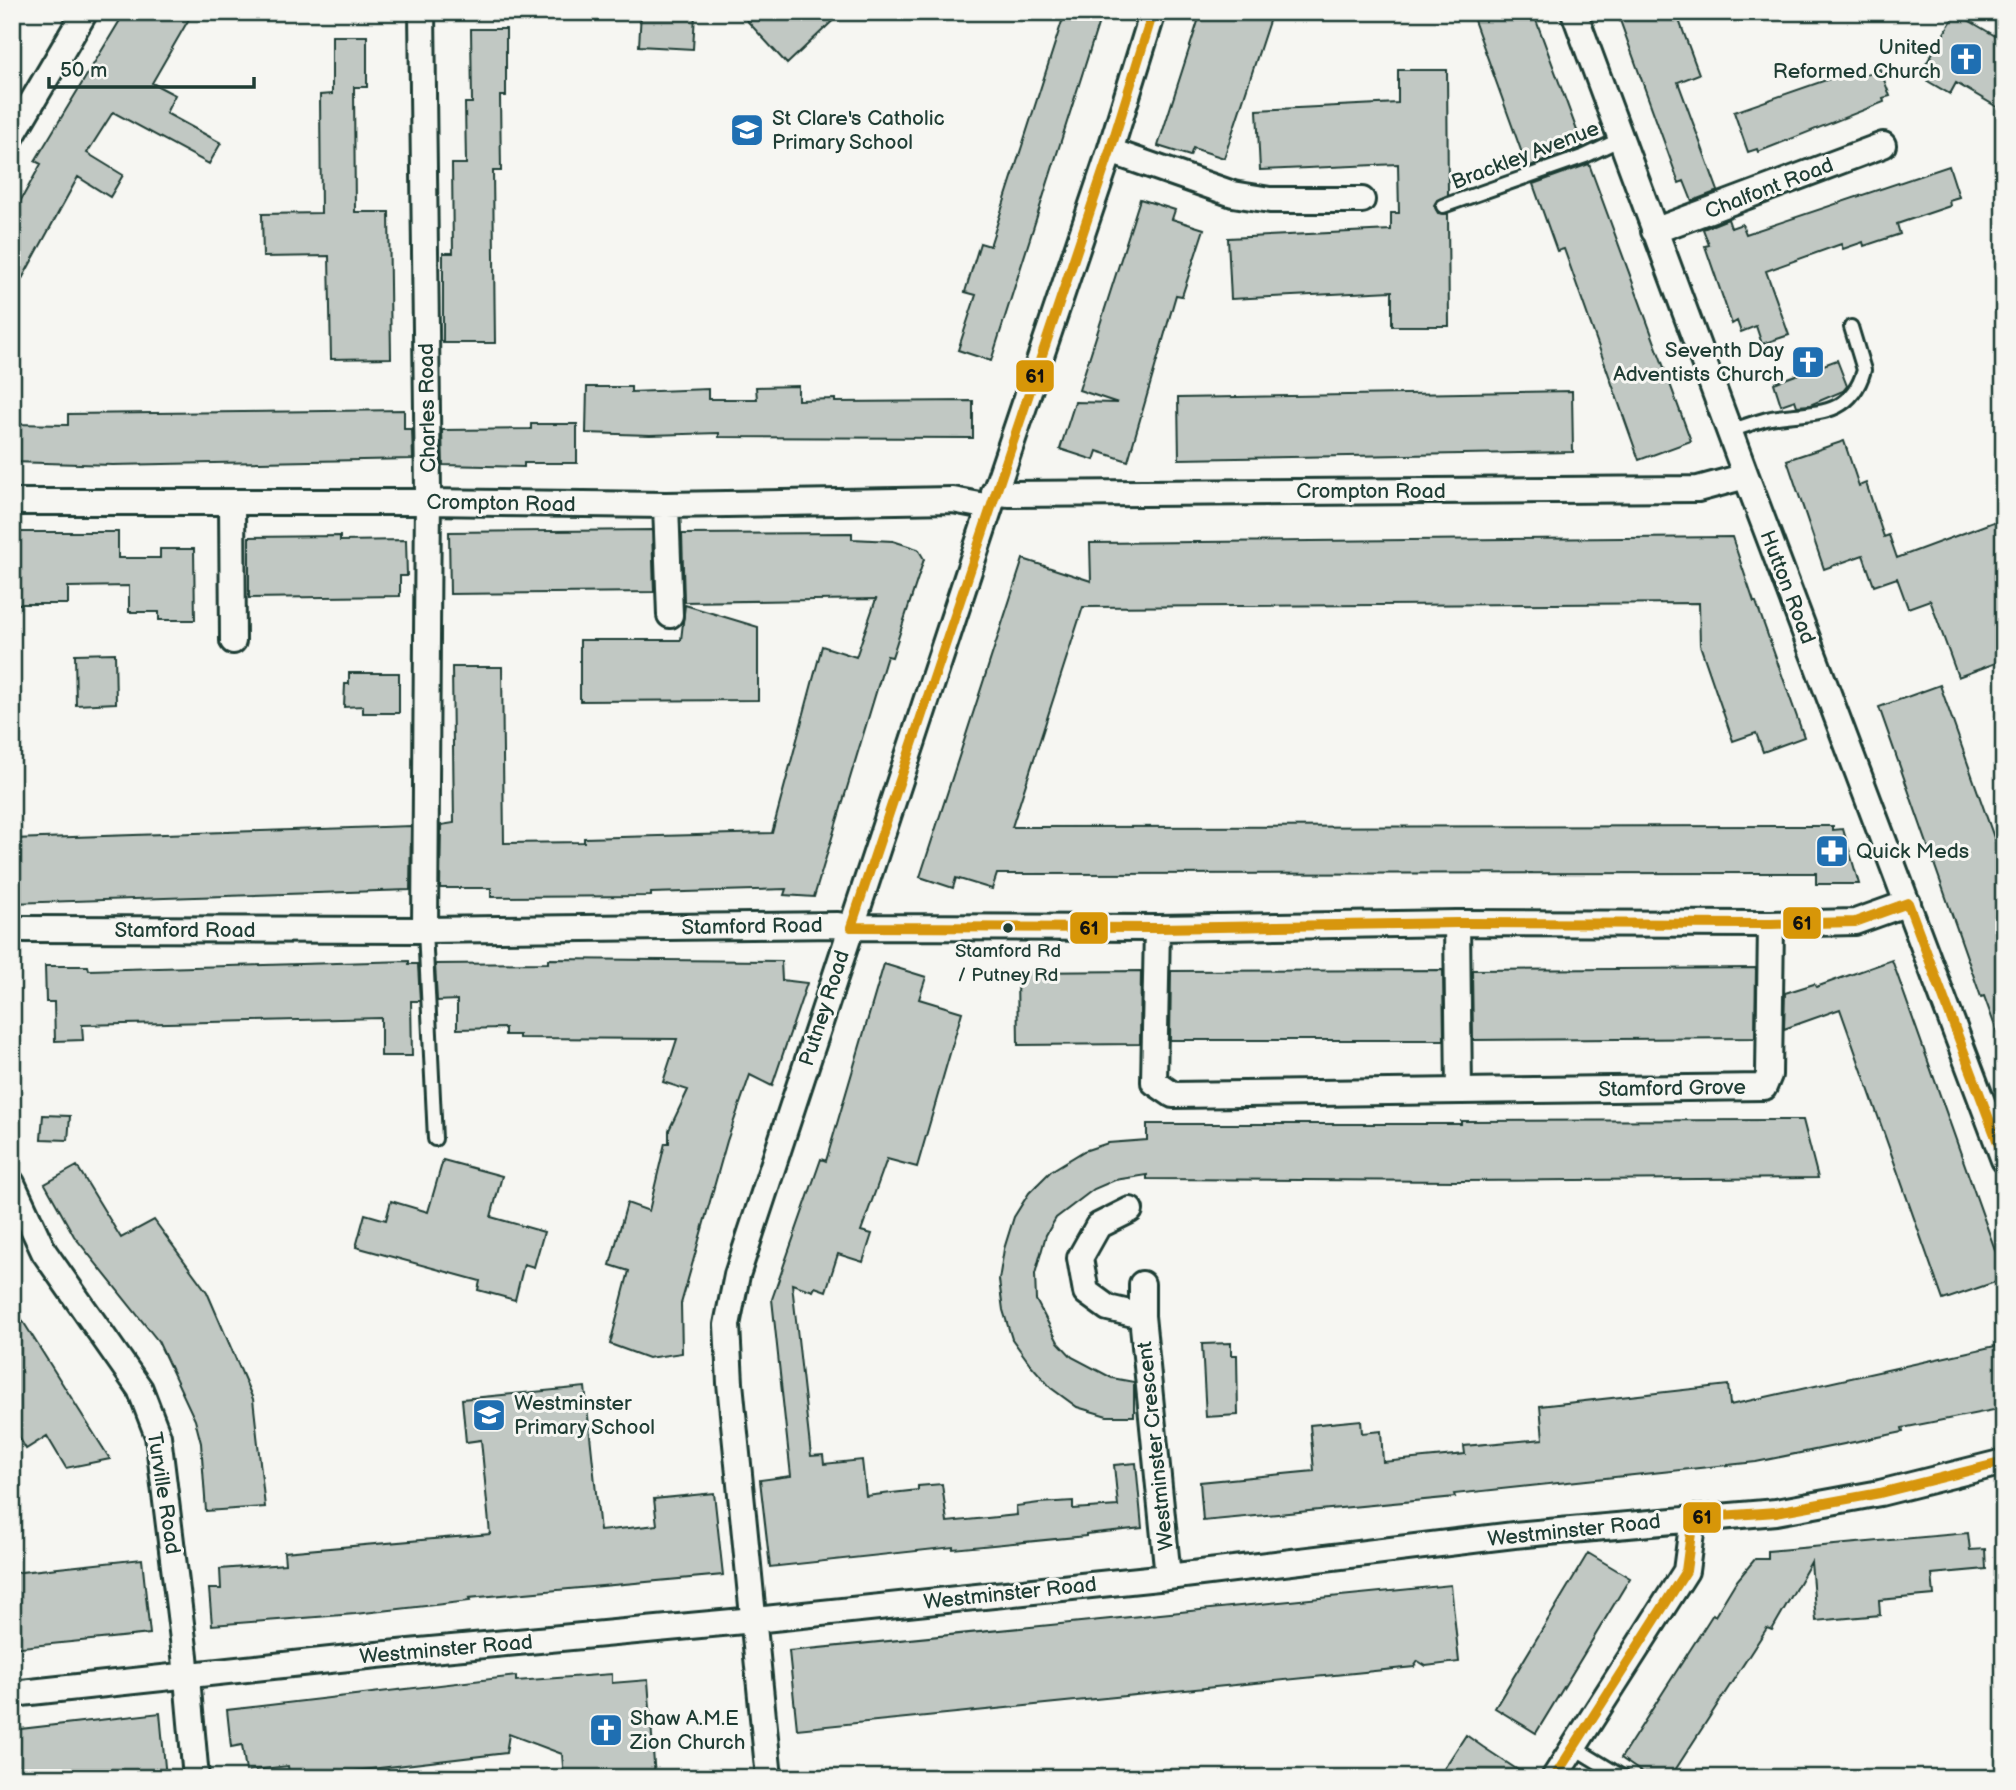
<svg xmlns="http://www.w3.org/2000/svg" width="2016" height="1790" font-family="'Balsamiq Sans',sans-serif">
<rect width="100%" height="100%" fill="#f6f6f2"/>
<filter id="ink" filterUnits="userSpaceOnUse"><feTurbulence type="fractalNoise" baseFrequency=".0143" numOctaves="2"/><feDisplacementMap in="SourceGraphic" scale="14" xChannelSelector="R" yChannelSelector="G"/><feConvolveMatrix kernelMatrix="1 2 1 2 8 2 1 2 1" color-interpolation-filters="sRGB"/></filter>
<g filter="url(#ink)">
<path fill="#c1c8c3" stroke="#1f3d34" stroke-width="2" d="M 125,12 L 193,12 L 152,83 L 175,95 L 166,113 L 221,143 L 209,164 L 113,112 L 87,153 L 123,175 L 110,197 L 78,177 L 12,297 L 12,216 L 41,164 L 35,161 Z
M 641,12 L 695,14 L 693,49 L 639,46 Z
M 739,12 L 842,12 L 787,64 Z
M 1065,12 L 1102,12 L 991,361 L 958,350 L 976,295 L 965,292 L 980,243 L 990,246 Z
M 1201,12 L 1272,12 L 1224,158 L 1193,148 L 1190,156 L 1158,146 Z
M 1471,12 L 1533,12 L 1583,147 L 1527,167 Z
M 1617,12 L 1676,12 L 1699,74 L 1678,82 L 1718,191 L 1692,201 L 1684,181 L 1679,183 Z
M 1956,13 L 2004,41 L 2004,111 L 1956,83 L 1950,94 L 1919,76 Z
M 471,29 L 506,29 L 506,96 L 500,96 L 501,171 L 493,171 L 495,343 L 443,343 L 443,253 L 453,253 L 452,164 L 466,164 L 465,103 L 472,103 Z
M 332,36 L 367,36 L 367,87 L 354,87 L 355,212 L 389,212 L 391,358 L 331,359 L 329,256 L 263,257 L 262,214 L 321,213 L 320,95 L 332,94 Z
M 1880,69 L 1890,96 L 1883,98 L 1884,102 L 1758,152 L 1757,149 L 1748,152 L 1734,112 L 1855,70 L 1858,77 Z
M 1398,70 L 1447,70 L 1448,195 L 1437,200 L 1434,205 L 1438,213 L 1448,214 L 1449,326 L 1392,326 L 1392,291 L 1231,299 L 1228,238 L 1391,230 L 1391,213 L 1399,213 L 1398,164 L 1260,170 L 1257,110 L 1398,103 Z
M 1589,164 L 1691,441 L 1639,460 L 1564,249 L 1557,251 L 1533,184 Z
M 1949,166 L 1959,197 L 1949,200 L 1950,206 L 1897,224 L 1900,234 L 1864,246 L 1863,242 L 1843,249 L 1841,244 L 1766,271 L 1789,335 L 1762,344 L 1756,326 L 1741,332 L 1737,321 L 1732,324 L 1705,246 L 1709,245 L 1703,229 L 1728,219 L 1731,228 L 1742,224 L 1746,234 Z
M 1140,199 L 1175,210 L 1172,219 L 1204,229 L 1182,296 L 1176,295 L 1128,461 L 1097,451 L 1094,460 L 1060,449 L 1075,402 L 1118,403 L 1079,390 Z
M 1837,360 L 1847,386 L 1843,391 L 1810,405 L 1797,406 L 1795,400 L 1781,405 L 1774,383 Z
M 798,386 L 798,400 L 835,399 L 835,402 L 973,401 L 973,438 L 719,437 L 719,433 L 650,435 L 586,433 L 587,387 L 631,387 L 631,392 L 708,389 L 708,399 L 757,399 L 756,387 Z
M 1572,391 L 1573,452 L 1179,459 L 1178,398 Z
M 404,410 L 404,429 L 412,429 L 413,459 L 113,465 L 12,462 L 12,424 L 68,425 L 68,414 Z
M 531,424 L 577,424 L 577,463 L 524,463 L 524,467 L 443,465 L 442,430 L 531,429 Z
M 1844,441 L 1859,486 L 1866,483 L 1884,537 L 1889,535 L 1897,558 L 2004,518 L 2004,660 L 1958,677 L 1930,600 L 1908,608 L 1897,578 L 1874,586 L 1863,555 L 1824,569 L 1787,460 Z
M 652,530 L 654,592 L 450,594 L 449,532 Z
M 12,532 L 118,532 L 118,558 L 160,558 L 160,549 L 194,549 L 195,620 L 159,620 L 159,612 L 129,612 L 129,586 L 68,587 L 68,604 L 12,604 Z
M 852,533 L 852,539 L 893,541 L 918,549 L 924,559 L 892,657 L 887,656 L 814,897 L 784,895 L 786,889 L 651,893 L 651,896 L 491,897 L 491,888 L 440,888 L 441,825 L 454,823 L 452,667 L 502,667 L 504,843 L 584,842 L 584,838 L 772,833 L 822,646 L 856,657 L 876,599 L 684,602 L 682,534 Z
M 340,536 L 340,541 L 406,540 L 407,576 L 400,576 L 400,596 L 249,598 L 249,537 Z
M 1732,537 L 1754,602 L 1756,602 L 1804,737 L 1763,752 L 1756,733 L 1733,741 L 1700,645 L 1699,603 L 1083,607 L 1012,827 L 1833,826 L 1833,830 L 1843,829 L 1859,884 L 1816,884 L 1816,873 L 997,874 L 992,889 L 956,878 L 953,888 L 920,877 L 1023,559 L 1091,581 L 1090,543 Z
M 685,605 L 758,627 L 758,700 L 580,701 L 580,640 L 681,640 Z
M 115,653 L 116,703 L 76,705 L 75,654 Z
M 349,673 L 399,673 L 399,713 L 363,713 L 363,706 L 344,707 L 345,684 L 349,684 Z
M 1940,685 L 2004,866 L 2004,1043 L 2001,1043 L 1984,996 L 1981,997 L 1879,707 Z
M 411,826 L 410,890 L 12,903 L 12,839 Z
M 548,959 L 781,961 L 782,980 L 807,983 L 772,1086 L 750,1075 L 727,1141 L 681,1304 L 682,1353 L 648,1358 L 610,1344 L 629,1271 L 610,1265 L 627,1203 L 649,1211 L 665,1143 L 669,1143 L 669,1130 L 688,1090 L 663,1082 L 677,1039 L 519,1038 L 519,1035 L 505,1035 L 505,1028 L 457,1029 L 457,1000 L 437,1001 L 435,964 L 548,963 Z
M 1892,960 L 2004,1275 L 2004,1279 L 1943,1300 L 1840,1009 L 1784,1029 L 1785,993 L 1814,984 L 1816,987 Z
M 409,961 L 409,964 L 418,964 L 420,1001 L 411,1001 L 412,1056 L 381,1056 L 381,1018 L 82,1025 L 83,1040 L 55,1041 L 54,1002 L 46,1002 L 45,966 L 88,966 L 89,970 Z
M 884,964 L 926,977 L 919,999 L 962,1012 L 917,1167 L 887,1159 L 861,1231 L 872,1234 L 863,1262 L 838,1254 L 826,1291 L 815,1287 L 813,1291 L 792,1284 L 811,1456 L 823,1455 L 824,1464 L 862,1460 L 866,1496 L 918,1490 L 918,1486 L 942,1484 L 947,1522 L 1017,1515 L 1016,1506 L 1039,1503 L 1073,1501 L 1073,1509 L 1118,1506 L 1114,1465 L 1136,1463 L 1142,1528 L 1086,1534 L 1086,1536 L 953,1549 L 953,1547 L 770,1567 L 760,1480 L 791,1476 L 772,1299 L 821,1159 L 826,1161 Z
M 1756,968 L 1755,1038 L 1473,1040 L 1472,970 Z
M 1443,970 L 1444,1040 L 1170,1040 L 1171,971 Z
M 1141,971 L 1140,1044 L 1018,1045 L 1017,972 Z
M 43,1115 L 70,1116 L 68,1140 L 41,1139 Z
M 1803,1120 L 1818,1178 L 1461,1181 L 1147,1179 L 1147,1175 L 1115,1180 L 1094,1189 L 1056,1218 L 1046,1235 L 1035,1274 L 1036,1300 L 1058,1342 L 1072,1357 L 1112,1378 L 1134,1382 L 1134,1416 L 1107,1416 L 1077,1407 L 1051,1388 L 1030,1364 L 1012,1339 L 1003,1310 L 999,1280 L 1004,1249 L 1014,1217 L 1029,1193 L 1051,1171 L 1084,1151 L 1108,1143 L 1147,1140 L 1147,1124 L 1461,1124 L 1461,1121 Z
M 443,1160 L 502,1176 L 491,1217 L 544,1232 L 534,1267 L 524,1264 L 515,1300 L 478,1290 L 480,1281 L 356,1247 L 365,1214 L 386,1220 L 391,1201 L 428,1212 Z
M 77,1166 L 121,1238 L 154,1220 L 207,1292 L 253,1399 L 265,1507 L 206,1511 L 201,1443 L 195,1420 L 158,1341 L 74,1236 L 45,1184 Z
M 12,1304 L 110,1459 L 66,1468 L 47,1436 L 26,1449 L 12,1425 Z
M 1231,1343 L 1231,1355 L 1237,1355 L 1238,1415 L 1206,1417 L 1202,1344 Z
M 2004,1344 L 2004,1408 L 1902,1428 L 1903,1432 L 1756,1462 L 1454,1494 L 1455,1497 L 1203,1521 L 1200,1482 L 1314,1471 L 1310,1425 L 1361,1420 L 1362,1433 L 1381,1431 L 1383,1462 L 1465,1454 L 1464,1446 L 1543,1439 L 1540,1406 L 1728,1385 L 1730,1405 Z
M 585,1387 L 600,1531 L 657,1525 L 654,1499 L 714,1493 L 723,1575 L 469,1598 L 470,1601 L 355,1614 L 212,1625 L 209,1589 L 221,1589 L 220,1569 L 285,1564 L 284,1552 L 490,1534 L 481,1440 L 466,1442 L 462,1399 Z
M 1968,1533 L 1970,1550 L 1985,1549 L 1986,1569 L 1932,1574 L 1934,1595 L 1879,1600 L 1880,1615 L 1816,1621 L 1811,1562 L 1772,1630 L 1767,1628 L 1670,1778 L 1650,1778 L 1621,1758 L 1713,1614 L 1715,1616 L 1735,1583 L 1755,1559 L 1768,1559 L 1768,1551 Z
M 1588,1553 L 1630,1578 L 1536,1733 L 1495,1708 Z
M 142,1559 L 150,1634 L 12,1648 L 12,1573 Z
M 1451,1585 L 1459,1662 L 1426,1666 L 1418,1661 L 1414,1667 L 797,1729 L 789,1651 Z
M 612,1674 L 612,1683 L 648,1680 L 655,1778 L 564,1778 L 562,1754 L 509,1734 L 506,1753 L 295,1778 L 290,1778 L 288,1766 L 246,1771 L 242,1745 L 231,1747 L 227,1710 L 516,1676 L 516,1681 Z
M 160,1713 L 166,1778 L 12,1778 L 12,1730 Z
M 1466,1735 L 1483,1747 L 1530,1778 L 1438,1778 Z"/>
<g fill="none" stroke-linecap="round" stroke-linejoin="round">
<g stroke="#1f3d34" stroke-width="18">
<path id="service" d="M 1443,206 L 1585,156 L 1621,139
M 1729,431 C 1743,427 1757,421 1771,418 C 1811,411 1850,420 1864,370 L 1851,327
M 425,930 L 435,1139
M 1573,1747 L 1624,1778"/>
</g>
<g stroke="#1f3d34" stroke-width="30">
<path id="minor" d="M 422,12 L 428,490 L 425,930
M 1574,12 L 1746,476 L 2004,1160
M 12,136 L 85,12
M 1110,151 L 1233,194 L 1270,200 L 1362,200
M 1654,231 L 1883,145
M 994,492 L 1009,494 L 1698,489 L 1746,476
M 12,502 L 427,502 L 666,505 L 953,500 L 990,507
M 232,502 L 233,641
M 666,505 L 670,615
M 1457,923 L 1459,1091
M 1157,928 L 1154,1082 L 1173,1095 L 1764,1087 L 1769,1075 L 1771,924
M 12,929 L 425,930 L 838,925 L 851,927 L 1157,928 L 1457,923 L 1771,924 L 1855,922 L 1908,903
M 12,1183 L 44,1252 L 140,1389 L 158,1436 L 185,1656 L 196,1778
M 1130,1210 L 1098,1226 L 1080,1258 L 1086,1292 L 1108,1308 L 1142,1316
M 1142,1284 L 1142,1316 L 1168,1577
M 12,1694 L 377,1655 L 754,1620 L 1168,1577 L 1514,1535 L 1776,1512 L 1880,1493 L 2004,1462
M 769,1778 L 730,1383 L 727,1325 L 737,1275 L 990,507 L 1110,151 L 1153,12
M 1554,1778 L 1686,1571 L 1693,1518"/>
</g>
<use href="#service" stroke="#f6f6f2" stroke-width="12"/>
<use href="#minor" stroke="#f6f6f2" stroke-width="24"/>
<g stroke="#f6f6f2" stroke-width="16">
<path id="bus-1" d="M 1153,12 L 1110,151 L 851,927 L 1157,928 L 1457,923 L 1771,924 L 1855,922 L 1908,903 L 2004,1159
M 1554,1778 L 1686,1571 L 1693,1518 L 1776,1512 L 1880,1493 L 2004,1462"/>
</g>
<use href="#bus-1" stroke="#d79608" stroke-width="10"/>
</g>
</g>
<defs>
<g id="church-square" transform="scale(1.75)"><rect x="-9" y="-9" width="18" height="18" rx="4" fill="#1f6fb2" stroke="#f6f6f2"/><path d="M-1.2-6h2.4v3.5h3.3v2.4h-3.3V6h-2.4V-.1h-3.3v-2.4h3.3Z" fill="#fff"/></g>
<g id="school-square" transform="scale(1.75)"><rect x="-9" y="-9" width="18" height="18" rx="4" fill="#1f6fb2" stroke="#f6f6f2"/><path d="M0-5L7-2L0 1L-7-2ZM-4 1L0 2.5L4 1V4Q0 6-4 4Z" fill="#fff"/></g>
<g id="pharmacy-square" transform="scale(1.75)"><rect x="-9" y="-9" width="18" height="18" rx="4" fill="#1f6fb2" stroke="#f6f6f2"/><path d="M-2-6h4v4h4v4h-4v4h-4v-4h-4v-4h4Z" fill="#fff"/></g>
</defs>
<g fill-rule="evenodd">
<use href="#church-square" x="1966" y="59"/>
<use href="#school-square" x="747" y="130"/>
<use href="#church-square" x="1808" y="362"/>
<use href="#pharmacy-square" x="1832" y="851"/>
<use href="#school-square" x="489" y="1415"/>
<use href="#church-square" x="606" y="1730"/>
</g>
<circle fill="#1f3d34" stroke="#f6f6f2" stroke-width="2.5" cx="1008" cy="928" r="6"/>
<g text-anchor="middle" stroke-width="6" stroke-linejoin="round" paint-order="stroke">
<g font-size="19" fill="#1f3d34" stroke="#f6f6f2">
<text x="1008" y="957">Stamford Rd<tspan x="1008" dy="24">/ Putney Rd</tspan></text>
</g>
<g font-size="21" fill="#1f3d34" stroke="#f6f6f2" text-anchor="start">
<text x="1941" y="54" text-anchor="end">United<tspan x="1941" dy="24">Reformed Church</tspan></text>
<text x="772" y="125">St Clare's Catholic<tspan x="772" dy="24">Primary School</tspan></text>
<text x="1784" y="357" text-anchor="end">Seventh Day<tspan x="1784" dy="24">Adventists Church</tspan></text>
<text x="1856" y="858">Quick Meds</text>
<text x="514" y="1410">Westminster<tspan x="514" dy="24">Primary School</tspan></text>
<text x="630" y="1725">Shaw A.M.E<tspan x="630" dy="24">Zion Church</tspan></text>
</g>
<g font-size="21" fill="#1f3d34" stroke="#f6f6f2">
<text transform="translate(1525 155) rotate(-21)" y="7">Brackley Avenue</text>
<text transform="translate(1769 188) rotate(-21)" y="7">Chalfont Road</text>
<text transform="translate(427 408) rotate(-91)" y="7">Charles Road</text>
<text x="1371" y="498">Crompton Road</text>
<text transform="translate(501 503) rotate(1)" y="7">Crompton Road</text>
<text transform="translate(1788 587) rotate(69)" y="7">Hutton Road</text>
<text transform="translate(752 926) rotate(-1)" y="7">Stamford Road</text>
<text x="185" y="937">Stamford Road</text>
<text transform="translate(824 1008) rotate(-72)" y="7">Putney Road</text>
<text transform="translate(1672 1088) rotate(-1)" y="7">Stamford Grove</text>
<text transform="translate(1155 1446) rotate(-96)" y="7">Westminster Crescent</text>
<text transform="translate(164 1493) rotate(81)" y="7">Turville Road</text>
<text transform="translate(1574 1530) rotate(-6)" y="7">Westminster Road</text>
<text transform="translate(1010 1593) rotate(-6)" y="7">Westminster Road</text>
<text transform="translate(446 1649) rotate(-5)" y="7">Westminster Road</text>
</g>
</g>
<g stroke="#f6f6f2" stroke-width="2.5">
<rect x="1015" y="359" width="40" height="34" rx="7" fill="#d79608"/>
<rect x="1782" y="906" width="40" height="34" rx="7" fill="#d79608"/>
<rect x="1069" y="911" width="40" height="34" rx="7" fill="#d79608"/>
<rect x="1682" y="1501" width="40" height="33" rx="7" fill="#d79608"/>
</g>
<g font-size="19" text-anchor="middle" font-weight="bold" fill="#111">
<text x="1035" y="383">61</text>
<text x="1802" y="930">61</text>
<text x="1089" y="935">61</text>
<text x="1702" y="1524">61</text>
</g>
<rect width="2016" height="1790" fill="none" stroke="#f6f6f2" stroke-width="42"/>
<rect x="21" y="21" width="1974" height="1748" fill="none" stroke="#1f3d34" stroke-width="2.5" filter="url(#ink)"/>
<path d="M49 77v10h205v-10" fill="none" stroke="#1f3d34" stroke-width="3.5"/>
<text x="60" y="77" font-size="21" fill="#1f3d34" stroke="#f6f6f2" stroke-width="5" paint-order="stroke">50 m</text>
</svg>
